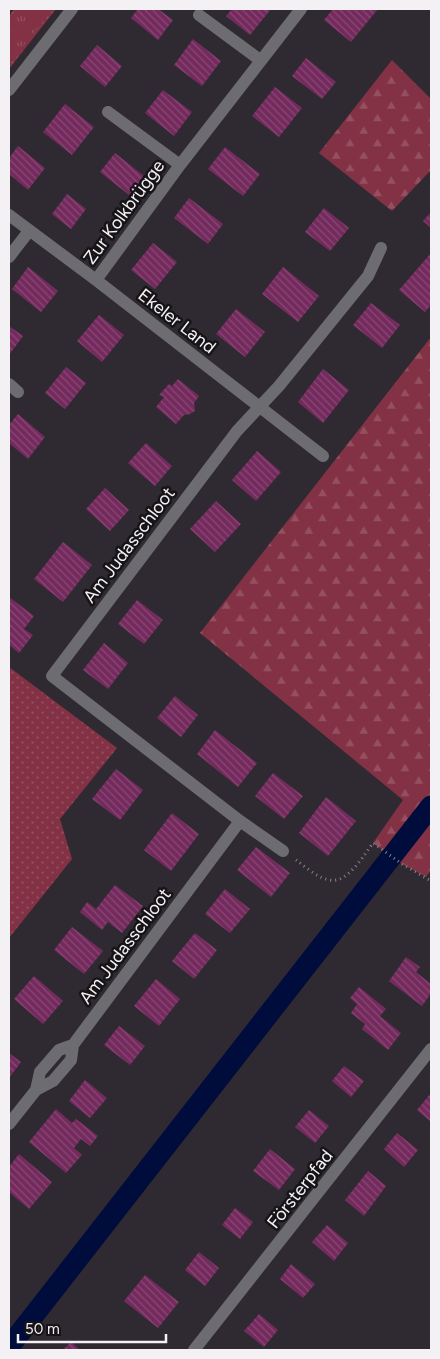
<svg xmlns="http://www.w3.org/2000/svg" width="440" height="1359" font-family="Figtree,sans-serif">
<defs>
<pattern id="grass-dots" width="8" height="8" patternUnits="userSpaceOnUse" patternTransform="scale(1.25)"><rect width="8" height="8" fill="#833245"/><path d="M2 2h.1M6 6h.1" fill="none" stroke="#955060" stroke-width="1.8" stroke-linecap="round"/></pattern>
<pattern id="forest-firs" width="22" height="20" patternUnits="userSpaceOnUse" patternTransform="scale(1.25)"><rect width="22" height="20" fill="#833245"/><path d="M5 1l3.5 6h-7zM16 11l3.5 6h-7z" fill="#955060"/></pattern>
<pattern id="park-tufts" width="24" height="20" patternUnits="userSpaceOnUse" patternTransform="scale(1.25)"><rect width="24" height="20" fill="#833245"/><path d="M3 7l-1-3M5 7V3M7 7l1-3M15 17l-1-3M17 17v-4M19 17l1-3" fill="none" stroke="#955060"/></pattern>
<pattern id="building-back-hatch" width="6" height="6" patternUnits="userSpaceOnUse" patternTransform="scale(1.25)"><rect width="6" height="6" fill="#742a5d"/><path d="M-1 5l2 2M0 0l6 6M5-1l2 2" fill="none" stroke="#884975"/></pattern>
</defs>
<rect width="100%" height="100%" fill="#2f2a31"/>
<path fill="url(#grass-dots)" d="M 14,9 L 56,9 L 9,69 L 9,16 Z
M 9,667 L 117,748 L 60,819 L 72,859 L 9,938 Z"/>
<path fill="url(#forest-firs)" d="M 392,60 L 431,99 L 431,170 L 392,211 L 319,153 Z
M 431,337 L 431,870 L 426,877 L 402,864 L 373,843 L 403,800 L 200,633 Z"/>
<path fill="url(#park-tufts)" d="M 20,9 L 53,9 L 9,64 L 9,23 Z"/>
<g fill="none" stroke-linecap="round" stroke-linejoin="round">
<path stroke="#000c3c" stroke-width="21" d="M 9,1347 L 431,806"/>
</g>
<path fill="url(#building-back-hatch)" d="M 138,9 L 158,9 L 173,20 L 158,40 L 131,18 Z
M 232,9 L 271,9 L 250,35 L 226,16 Z
M 333,9 L 378,9 L 351,42 L 324,20 Z
M 193,39 L 221,61 L 202,86 L 174,65 Z
M 97,45 L 122,66 L 105,87 L 80,66 Z
M 306,58 L 336,82 L 322,99 L 292,76 Z
M 275,87 L 302,108 L 279,137 L 252,116 Z
M 163,90 L 192,112 L 174,136 L 145,113 Z
M 65,104 L 94,127 L 72,155 L 43,132 Z
M 18,146 L 45,168 L 28,190 L 9,174 L 9,158 Z
M 225,147 L 260,174 L 243,196 L 208,169 Z
M 115,153 L 144,176 L 129,195 L 100,172 Z
M 67,194 L 86,209 L 71,229 L 52,214 Z
M 189,198 L 223,224 L 208,244 L 174,218 Z
M 324,208 L 349,228 L 330,251 L 305,232 Z
M 431,212 L 431,228 L 423,221 Z
M 153,243 L 177,262 L 155,289 L 131,270 Z
M 431,253 L 431,305 L 425,312 L 399,290 Z
M 28,267 L 58,291 L 41,312 L 12,289 Z
M 283,267 L 319,296 L 298,322 L 262,294 Z
M 371,303 L 400,325 L 382,348 L 353,325 Z
M 236,309 L 265,332 L 245,357 L 216,334 Z
M 99,315 L 124,335 L 102,362 L 77,341 Z
M 9,326 L 23,336 L 9,355 Z
M 66,367 L 86,383 L 65,409 L 45,393 Z
M 323,369 L 349,390 L 323,423 L 298,402 Z
M 178,379 L 199,396 L 194,403 L 195,411 L 190,414 L 184,415 L 176,424 L 156,407 L 164,397 L 159,395 L 169,384 L 172,386 Z
M 18,414 L 45,437 L 28,459 L 9,443 L 9,425 Z
M 146,443 L 172,466 L 155,486 L 128,463 Z
M 257,451 L 281,472 L 256,501 L 232,480 Z
M 105,488 L 129,510 L 110,531 L 86,509 Z
M 216,501 L 241,524 L 215,552 L 190,529 Z
M 63,542 L 92,565 L 63,602 L 34,579 Z
M 9,597 L 34,616 L 24,629 L 33,635 L 19,653 L 9,645 Z
M 137,600 L 163,620 L 144,644 L 118,624 Z
M 104,643 L 128,663 L 108,689 L 83,670 Z
M 175,696 L 198,715 L 181,737 L 157,718 Z
M 215,730 L 257,763 L 238,787 L 197,754 Z
M 116,769 L 143,790 L 120,820 L 92,799 Z
M 273,773 L 303,796 L 284,819 L 255,796 Z
M 326,797 L 356,821 L 328,856 L 299,833 Z
M 172,813 L 199,834 L 171,871 L 144,850 Z
M 256,847 L 290,873 L 271,897 L 237,870 Z
M 115,885 L 143,906 L 122,933 L 108,922 L 102,930 L 80,912 L 87,902 L 96,909 Z
M 225,889 L 250,909 L 230,933 L 205,914 Z
M 72,927 L 103,951 L 84,974 L 54,950 Z
M 195,933 L 217,950 L 194,979 L 172,961 Z
M 406,957 L 420,967 L 416,972 L 431,984 L 431,993 L 422,1006 L 389,981 Z
M 34,976 L 63,1001 L 43,1024 L 14,999 Z
M 156,979 L 180,999 L 159,1026 L 134,1006 Z
M 359,987 L 386,1009 L 380,1016 L 401,1033 L 388,1050 L 362,1029 L 365,1024 L 351,1013 L 357,1004 L 350,998 Z
M 119,1026 L 145,1046 L 130,1065 L 104,1045 Z
M 9,1053 L 21,1062 L 9,1078 Z
M 344,1066 L 364,1081 L 351,1097 L 332,1081 Z
M 85,1080 L 107,1098 L 90,1118 L 69,1101 Z
M 431,1093 L 431,1122 L 417,1110 Z
M 56,1109 L 72,1123 L 76,1119 L 98,1136 L 90,1146 L 81,1139 L 74,1148 L 82,1155 L 66,1173 L 29,1142 Z
M 309,1110 L 329,1126 L 315,1143 L 295,1127 Z
M 397,1133 L 418,1150 L 404,1167 L 384,1149 Z
M 270,1149 L 295,1169 L 279,1190 L 253,1171 Z
M 19,1154 L 52,1182 L 29,1209 L 9,1192 L 9,1167 Z
M 368,1171 L 386,1186 L 364,1216 L 345,1200 Z
M 235,1208 L 253,1222 L 240,1239 L 222,1225 Z
M 327,1225 L 348,1243 L 334,1261 L 312,1242 Z
M 199,1252 L 219,1268 L 205,1286 L 185,1270 Z
M 291,1264 L 315,1284 L 303,1298 L 280,1279 Z
M 145,1275 L 179,1302 L 158,1328 L 124,1301 Z
M 259,1314 L 278,1330 L 264,1347 L 244,1331 Z
M 71,1342 L 80,1350 L 63,1350 Z"/>
<g fill="none" stroke-linecap="round" stroke-linejoin="round">
<path stroke="#88848a" stroke-width="3" stroke-dasharray="1 4" stroke-linecap="butt" d="M 296,860 C 306,867 317,878 330,880 C 347,884 364,855 373,843 L 402,864 L 431,881"/>
<path stroke="#6d6d71" stroke-width="12" d="M 199,15 L 260,60
M 9,90 L 72,9
M 108,112 L 180,165
M 9,215 L 96,280 L 323,456
M 9,257 L 29,231
M 96,280 L 180,165 L 301,9
M 9,384 L 18,392
M 283,851 L 240,821 L 52,676 L 237,431 L 279,386 L 368,276 L 381,248
M 36,1090 L 40,1072 L 59,1050 L 73,1045
M 9,1124 L 36,1090 L 53,1081 L 71,1060 L 73,1045 L 240,821
M 194,1350 L 431,1049"/>
</g>
<g text-anchor="middle" stroke-width="5" stroke-linejoin="round" paint-order="stroke">
<g font-size="18" fill="#f4f1f5" stroke="#161417">
<text transform="translate(124 212) rotate(-54)" y="6">Zur Kolkbrügge</text>
<text transform="translate(177 321) rotate(38)" y="6">Ekeler Land</text>
<text transform="translate(129 545) rotate(-53)" y="6">Am Judasschloot</text>
<text transform="translate(125 946) rotate(-53)" y="6">Am Judasschloot</text>
<text transform="translate(300 1189) rotate(-52)" y="6">Försterpfad</text>
</g>
</g>
<rect width="440" height="1359" fill="none" stroke="#f4f1f5" stroke-width="20"/>
<path d="M18 1334v8h148v-8" fill="none" stroke="#f4f1f5" stroke-width="2.5"/>
<text x="25" y="1334" font-size="15" fill="#f4f1f5" stroke="#161417" stroke-width="4" paint-order="stroke">50 m</text>
</svg>
